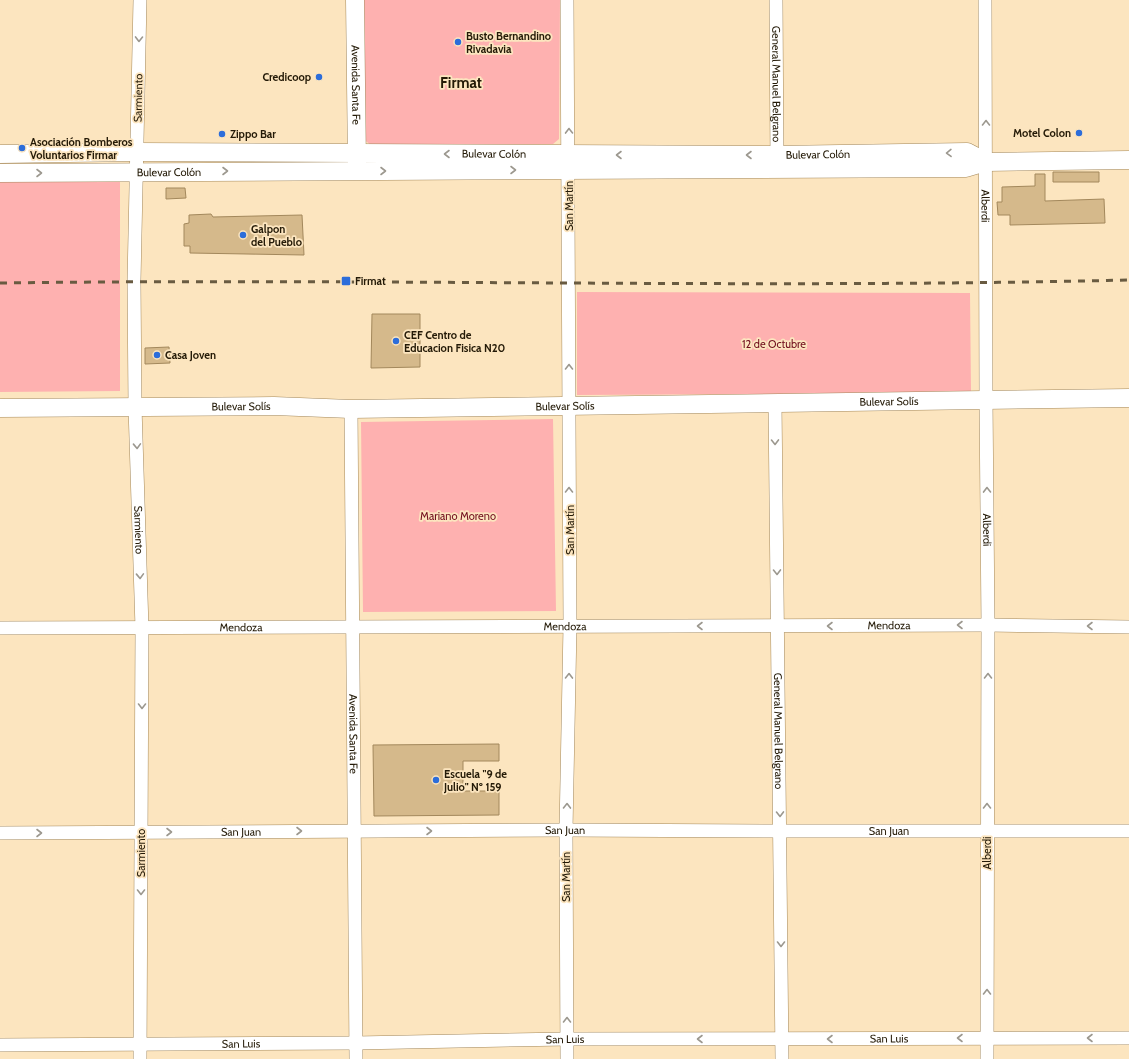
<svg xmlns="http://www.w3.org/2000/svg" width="1129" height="1059" font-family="Cabin,sans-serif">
<rect width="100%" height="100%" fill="#fce5bf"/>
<path fill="#feb1b0" d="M 362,0 L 560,0 L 559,139 L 553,144 L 372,146 L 362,138 Z
M 0,182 L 120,182 L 120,391 L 0,392 Z
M 577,292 L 970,293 L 971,393 L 577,395 Z
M 553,419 L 556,611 L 363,612 L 361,422 Z"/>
<path fill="#d5b98b" stroke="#a3885c" d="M 1053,172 L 1099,172 L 1099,182 L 1053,182 Z
M 1035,174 L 1045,174 L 1045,201 L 1104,199 L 1105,223 L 1010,225 L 1010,215 L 998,215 L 997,202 L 1002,202 L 1002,187 L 1035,186 Z
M 166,188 L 185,188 L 186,198 L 166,199 Z
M 211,214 L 213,217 L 302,215 L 304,255 L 190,253 L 190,246 L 184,246 L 184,224 L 189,223 L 189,215 Z
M 372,314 L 420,314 L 420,367 L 371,368 Z
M 169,347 L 170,363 L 145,364 L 145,348 Z
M 499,744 L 499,761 L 463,761 L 463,791 L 499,791 L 499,815 L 374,816 L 373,745 Z"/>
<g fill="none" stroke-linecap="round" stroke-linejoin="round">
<g stroke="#a4895c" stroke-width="14">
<g id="street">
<path id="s1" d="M 140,0 L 134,281 L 135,407 L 142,628 L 140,1059"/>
<path id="s2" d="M 776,0 L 777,164"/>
<path id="s3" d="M 985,0 L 986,400 L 988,625 L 987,1059"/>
<path id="s4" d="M 775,403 L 782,1059"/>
<path id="s5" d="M 351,409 L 356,1059"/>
<path id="s6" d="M 0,628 L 988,625 L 1129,627"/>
<path id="s7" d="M 0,833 L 566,830 L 780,831 L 1129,831"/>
<path id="s8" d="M 0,1045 L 356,1043 L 567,1039 L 1129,1038"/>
<path d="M 567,1059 L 566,830 L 570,626 L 567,0"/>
</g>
</g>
<g stroke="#a4895c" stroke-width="19">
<g id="secondary">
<path id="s9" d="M 355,0 L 357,165"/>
<path id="s10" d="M 0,154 L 136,152 L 777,155 L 967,152 L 986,162"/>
<path id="s11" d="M 0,173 L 966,168 L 986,162 L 1129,160"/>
<path id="s12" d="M 0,408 L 274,406 L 351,409 L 1129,398"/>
</g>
</g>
<use href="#street" stroke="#fff" stroke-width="13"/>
<use href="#secondary" stroke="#fff" stroke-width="18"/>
<path stroke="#695b41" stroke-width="3" stroke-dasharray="7 7" stroke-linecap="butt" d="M 0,283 C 376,278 753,289 1129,280"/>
</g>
<defs><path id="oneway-chevron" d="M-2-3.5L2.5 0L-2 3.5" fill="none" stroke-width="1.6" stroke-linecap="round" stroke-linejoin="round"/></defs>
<g stroke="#9c988f">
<use href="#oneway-chevron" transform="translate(139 39) rotate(91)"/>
<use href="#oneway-chevron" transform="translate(986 123) rotate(-90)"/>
<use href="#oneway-chevron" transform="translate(569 131) rotate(-91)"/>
<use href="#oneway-chevron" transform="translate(949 153) rotate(179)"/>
<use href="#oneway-chevron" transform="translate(447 154) rotate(-180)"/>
<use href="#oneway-chevron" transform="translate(619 155) rotate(-180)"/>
<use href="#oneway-chevron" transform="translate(749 155) rotate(-180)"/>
<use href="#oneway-chevron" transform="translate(513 170)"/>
<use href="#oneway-chevron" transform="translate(225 171)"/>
<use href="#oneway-chevron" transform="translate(383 171)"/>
<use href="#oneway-chevron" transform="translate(39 173)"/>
<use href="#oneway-chevron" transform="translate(569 367) rotate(-90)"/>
<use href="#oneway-chevron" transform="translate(775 442) rotate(89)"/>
<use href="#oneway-chevron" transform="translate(137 446) rotate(88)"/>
<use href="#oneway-chevron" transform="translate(569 490) rotate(-90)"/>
<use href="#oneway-chevron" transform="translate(987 490) rotate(-91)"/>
<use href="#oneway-chevron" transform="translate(777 572) rotate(89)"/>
<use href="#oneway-chevron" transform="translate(140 576) rotate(88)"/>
<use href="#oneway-chevron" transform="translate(960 625) rotate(180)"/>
<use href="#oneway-chevron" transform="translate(700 626) rotate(180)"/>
<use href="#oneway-chevron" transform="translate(830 626) rotate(180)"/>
<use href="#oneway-chevron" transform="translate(1090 626) rotate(-180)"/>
<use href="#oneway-chevron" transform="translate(569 676) rotate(-89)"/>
<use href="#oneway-chevron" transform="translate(988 676) rotate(-90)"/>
<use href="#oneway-chevron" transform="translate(142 706) rotate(90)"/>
<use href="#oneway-chevron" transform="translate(567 806) rotate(-89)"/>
<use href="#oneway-chevron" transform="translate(987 806) rotate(-90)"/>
<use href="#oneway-chevron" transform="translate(780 814) rotate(89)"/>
<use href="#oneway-chevron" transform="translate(299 831)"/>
<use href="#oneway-chevron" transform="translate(429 831)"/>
<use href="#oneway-chevron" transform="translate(169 832)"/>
<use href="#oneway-chevron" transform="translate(39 833)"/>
<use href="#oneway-chevron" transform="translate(141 892) rotate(90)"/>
<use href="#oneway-chevron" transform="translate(781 944) rotate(90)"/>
<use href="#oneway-chevron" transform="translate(987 992) rotate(-90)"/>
<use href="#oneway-chevron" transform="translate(567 1020) rotate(-90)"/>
<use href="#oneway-chevron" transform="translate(960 1038) rotate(180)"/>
<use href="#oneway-chevron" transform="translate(1090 1038) rotate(-180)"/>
<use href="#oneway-chevron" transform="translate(700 1039) rotate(-180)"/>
<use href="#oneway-chevron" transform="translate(830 1039) rotate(180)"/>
</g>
<g fill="#2c6dda" stroke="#fce5bf" stroke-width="1.5">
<circle cx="458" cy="42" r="4"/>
<circle cx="319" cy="77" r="4"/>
<circle cx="1079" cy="133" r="4"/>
<circle cx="222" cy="134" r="4"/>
<circle cx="22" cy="148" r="4"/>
<circle cx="243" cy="235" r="4"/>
<rect x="341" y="276" width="10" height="10" rx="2"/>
<circle cx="396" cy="341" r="4"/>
<circle cx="157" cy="355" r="4"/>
<circle cx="436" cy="780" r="4"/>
</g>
<g text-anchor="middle" stroke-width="3.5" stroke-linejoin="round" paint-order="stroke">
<g font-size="11" font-weight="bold" fill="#241a07" stroke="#fce5bf" text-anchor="start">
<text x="466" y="40">Busto Bernandino<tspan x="466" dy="13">Rivadavia</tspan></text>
<text x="311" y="81" text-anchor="end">Credicoop</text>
<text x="1071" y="137" text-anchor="end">Motel Colon</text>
<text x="230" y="138">Zippo Bar</text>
<text x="30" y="146">Asociación Bomberos<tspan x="30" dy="13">Voluntarios Firmar</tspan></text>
<text x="251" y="233">Galpon<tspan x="251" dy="13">del Pueblo</tspan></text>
<text x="355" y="285">Firmat</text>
<text x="404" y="339">CEF Centro de<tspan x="404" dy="13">Educacion Fisica N20</tspan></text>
<text x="165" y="359">Casa Joven</text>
<text x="444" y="778">Escuela "9 de<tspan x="444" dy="13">Julio" Nº 159</tspan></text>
</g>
<g font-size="11" fill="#241a07" stroke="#fce5bf">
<text dy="4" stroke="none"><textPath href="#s2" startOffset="84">General Manuel Belgrano</textPath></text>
<text dy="4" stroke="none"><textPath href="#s9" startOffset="85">Avenida Santa Fe</textPath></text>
<text transform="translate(138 98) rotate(-89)" y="4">Sarmiento</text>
<text dy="4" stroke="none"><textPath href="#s10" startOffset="494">Bulevar Colón</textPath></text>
<text dy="4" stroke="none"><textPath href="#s10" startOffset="818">Bulevar Colón</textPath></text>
<text dy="4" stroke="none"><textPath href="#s11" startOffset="169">Bulevar Colón</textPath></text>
<text transform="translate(569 206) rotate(-90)" y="4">San Martín</text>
<text dy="4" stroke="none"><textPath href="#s3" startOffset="206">Alberdi</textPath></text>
<text dy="4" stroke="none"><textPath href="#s12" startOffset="889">Bulevar Solís</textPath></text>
<text dy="4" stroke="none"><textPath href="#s12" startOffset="565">Bulevar Solís</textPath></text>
<text dy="4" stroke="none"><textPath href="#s12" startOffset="241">Bulevar Solís</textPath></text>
<text dy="4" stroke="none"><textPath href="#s1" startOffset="530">Sarmiento</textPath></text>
<text transform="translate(570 530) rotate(-90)" y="4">San Martín</text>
<text dy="4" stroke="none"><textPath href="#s3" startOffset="530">Alberdi</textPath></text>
<text dy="4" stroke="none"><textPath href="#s6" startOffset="565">Mendoza</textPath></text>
<text dy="4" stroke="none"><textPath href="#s6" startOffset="889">Mendoza</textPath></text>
<text dy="4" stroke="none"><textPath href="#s6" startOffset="241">Mendoza</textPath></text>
<text dy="4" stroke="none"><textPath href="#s4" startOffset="328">General Manuel Belgrano</textPath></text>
<text dy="4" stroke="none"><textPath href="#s5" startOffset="325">Avenida Santa Fe</textPath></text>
<text dy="4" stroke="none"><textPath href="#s7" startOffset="565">San Juan</textPath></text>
<text dy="4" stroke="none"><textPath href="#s7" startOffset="889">San Juan</textPath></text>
<text dy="4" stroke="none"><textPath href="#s7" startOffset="241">San Juan</textPath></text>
<text transform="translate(141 853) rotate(-90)" y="4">Sarmiento</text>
<text transform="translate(987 853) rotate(-90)" y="4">Alberdi</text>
<text transform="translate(566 877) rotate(-90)" y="4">San Martín</text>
<text dy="4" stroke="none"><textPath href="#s8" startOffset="889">San Luis</textPath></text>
<text dy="4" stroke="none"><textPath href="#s8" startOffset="565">San Luis</textPath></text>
<text dy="4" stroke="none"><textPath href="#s8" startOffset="241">San Luis</textPath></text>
</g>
<g font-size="11" fill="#700c1c" stroke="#fce5bf">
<text x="774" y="348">12 de Octubre</text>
<text x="458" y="520">Mariano Moreno</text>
</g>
<g font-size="15" font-weight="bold" fill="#241a07" stroke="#fce5bf">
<text x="461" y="88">Firmat</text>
</g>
</g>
</svg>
